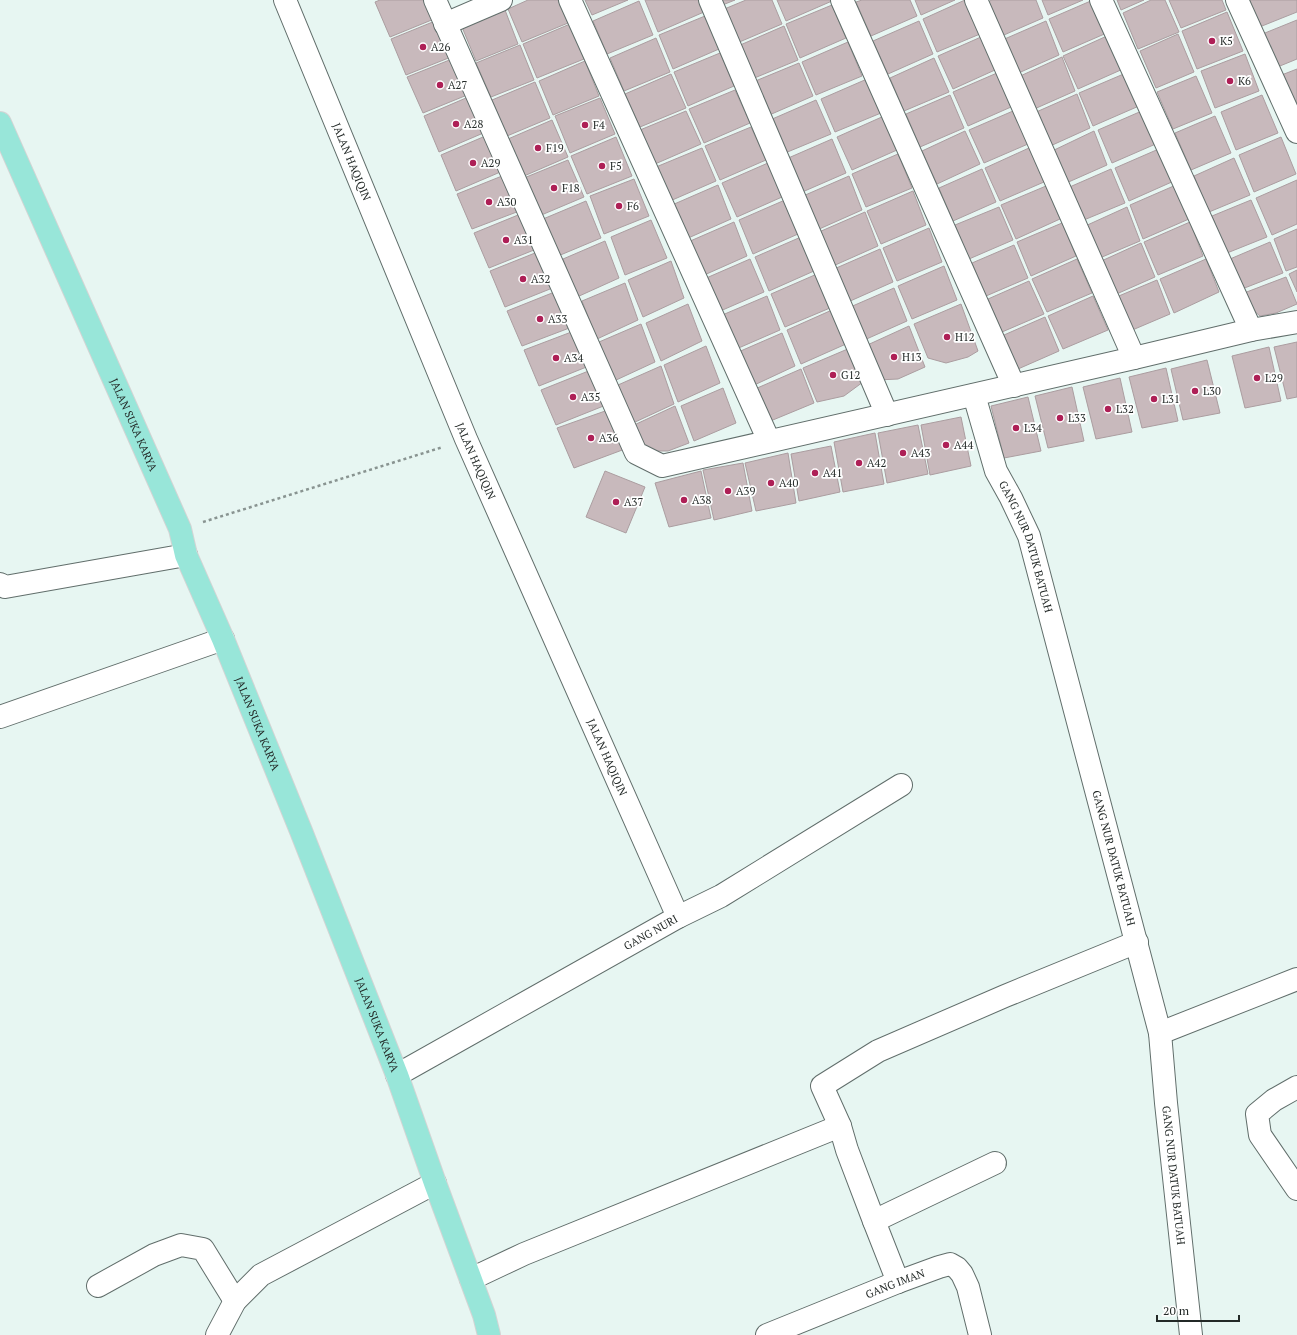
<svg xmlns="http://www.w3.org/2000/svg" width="1297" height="1335" font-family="'PT Serif',serif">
<rect width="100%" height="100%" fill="#e7f6f2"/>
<path fill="#c8b9bc" stroke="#ab9da0" d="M 380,0 L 432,0 L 439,17 L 390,37 L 375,2 Z
M 528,0 L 558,0 L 568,23 L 522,42 L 508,9 Z
M 585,0 L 628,0 L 592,15 Z
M 645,0 L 699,0 L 704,12 L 658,32 Z
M 717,0 L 735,0 L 720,6 Z
M 746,0 L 772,0 L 782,24 L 737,43 L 722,10 Z
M 777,0 L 831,0 L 832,1 L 786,21 Z
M 862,0 L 910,0 L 917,16 L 871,36 L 856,2 Z
M 915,0 L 955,0 L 921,15 Z
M 965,0 L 980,34 L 937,52 L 923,19 Z
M 992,0 L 1036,0 L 1043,18 L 997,38 L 983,4 Z
M 1042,0 L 1083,0 L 1048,15 Z
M 1093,0 L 1109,32 L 1063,52 L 1049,19 Z
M 1117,0 L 1144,0 L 1121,10 Z
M 1151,0 L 1165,0 L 1179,32 L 1138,49 L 1123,13 Z
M 1169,0 L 1222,0 L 1226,10 L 1181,28 Z
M 1244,0 L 1297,0 L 1297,12 L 1257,28 Z
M 639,1 L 653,35 L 607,54 L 593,21 Z
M 832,5 L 846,38 L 800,58 L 786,24 Z
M 505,10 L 518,44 L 476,61 L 462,27 Z
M 1227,12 L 1243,51 L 1197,69 L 1182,31 Z
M 705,16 L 719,49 L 673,69 L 659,35 Z
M 440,19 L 456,55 L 406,75 L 391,39 Z
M 1297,20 L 1297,59 L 1275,68 L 1260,35 Z
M 919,21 L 933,54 L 888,74 L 873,41 Z
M 1046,21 L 1059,55 L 1014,75 L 1000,41 Z
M 570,24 L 584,59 L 537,78 L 523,44 Z
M 784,26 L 798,60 L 752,79 L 738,46 Z
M 1178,34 L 1194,72 L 1156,88 L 1140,51 Z
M 1109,35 L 1123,69 L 1078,89 L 1063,56 Z
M 981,37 L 995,70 L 953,89 L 938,56 Z
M 656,38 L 670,72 L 624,91 L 610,58 Z
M 848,42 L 862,76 L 816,95 L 802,62 Z
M 520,45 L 534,80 L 491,97 L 476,63 Z
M 720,53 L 734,86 L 688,106 L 674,72 Z
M 1245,54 L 1259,91 L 1215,108 L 1201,71 Z
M 457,57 L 472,93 L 423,113 L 407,77 Z
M 1062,57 L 1075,91 L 1032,110 L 1018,77 Z
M 934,58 L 949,92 L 904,111 L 890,78 Z
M 585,61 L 599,96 L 553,115 L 539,81 Z
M 799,63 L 813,96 L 767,116 L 753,82 Z
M 1297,69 L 1297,115 L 1279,76 Z
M 997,73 L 1011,107 L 968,126 L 953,92 Z
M 1126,73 L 1139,106 L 1093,126 L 1079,93 Z
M 671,74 L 686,108 L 640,127 L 625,94 Z
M 1196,76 L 1212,113 L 1173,129 L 1157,92 Z
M 867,79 L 881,113 L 835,132 L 821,99 Z
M 535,82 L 550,118 L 507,136 L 492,100 Z
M 735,90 L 750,123 L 704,143 L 689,109 Z
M 1077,94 L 1090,128 L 1048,147 L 1034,113 Z
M 473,95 L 488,131 L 439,152 L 424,116 Z
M 950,95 L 964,128 L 920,147 L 906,114 Z
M 1262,95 L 1278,133 L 1236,150 L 1221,112 Z
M 600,98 L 615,134 L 570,153 L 555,116 Z
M 816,100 L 831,134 L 785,153 L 770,120 Z
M 1144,110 L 1158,143 L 1112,163 L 1098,130 Z
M 686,111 L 701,144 L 655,164 L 640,130 Z
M 1013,111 L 1028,144 L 984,163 L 969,130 Z
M 884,116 L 897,150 L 852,170 L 837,137 Z
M 1215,116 L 1231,153 L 1191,170 L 1175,133 Z
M 552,120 L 568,157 L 524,176 L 508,139 Z
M 751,127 L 766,160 L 720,180 L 705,146 Z
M 965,131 L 980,164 L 937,184 L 922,151 Z
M 1094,131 L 1107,165 L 1064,184 L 1050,152 Z
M 490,134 L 505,170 L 456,191 L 441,155 Z
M 616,137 L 632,176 L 587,194 L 571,156 Z
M 1281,137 L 1296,174 L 1254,192 L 1239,155 Z
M 832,139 L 846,173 L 800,193 L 786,159 Z
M 702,148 L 716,181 L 670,201 L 656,167 Z
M 1029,148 L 1044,182 L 1000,201 L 985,168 Z
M 1161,148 L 1174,181 L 1129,201 L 1115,168 Z
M 898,154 L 912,188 L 866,207 L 852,174 Z
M 1234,158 L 1250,195 L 1209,212 L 1194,176 Z
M 568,160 L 584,197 L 539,216 L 524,178 Z
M 768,163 L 782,197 L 737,217 L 722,183 Z
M 982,169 L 996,202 L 953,221 L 939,188 Z
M 1111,169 L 1125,203 L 1079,222 L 1065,189 Z
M 507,174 L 522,210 L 472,229 L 457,194 Z
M 849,176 L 862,210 L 817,230 L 803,196 Z
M 634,179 L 649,216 L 604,234 L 590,196 Z
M 1297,180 L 1297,224 L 1272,235 L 1256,198 Z
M 718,185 L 731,219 L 686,239 L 672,205 Z
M 1176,185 L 1189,219 L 1143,239 L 1130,205 Z
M 1046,186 L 1060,219 L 1016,239 L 1001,205 Z
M 913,191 L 926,225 L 881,244 L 867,211 Z
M 785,200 L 798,234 L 753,254 L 739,220 Z
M 1251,200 L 1267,237 L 1227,253 L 1212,216 Z
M 586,201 L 601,238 L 558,256 L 543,219 Z
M 999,207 L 1013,240 L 969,259 L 955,225 Z
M 1127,207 L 1140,241 L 1095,260 L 1083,227 Z
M 865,212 L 878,246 L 833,266 L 819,232 Z
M 523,213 L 539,248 L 489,268 L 474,233 Z
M 651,220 L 667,258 L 625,275 L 611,237 Z
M 734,222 L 747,256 L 702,276 L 688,242 Z
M 1190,222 L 1203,256 L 1158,275 L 1144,242 Z
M 1062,223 L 1076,256 L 1031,276 L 1017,242 Z
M 929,228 L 942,262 L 897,281 L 883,248 Z
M 1297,229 L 1297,267 L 1286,271 L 1274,239 Z
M 801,237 L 814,271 L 769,291 L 755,257 Z
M 605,241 L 619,278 L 577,297 L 563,259 Z
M 1270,242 L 1283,273 L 1242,289 L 1230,259 Z
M 1141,243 L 1155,277 L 1112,296 L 1097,263 Z
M 1014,245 L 1028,278 L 986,296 L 972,263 Z
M 880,249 L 893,282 L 848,302 L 834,269 Z
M 540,251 L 555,287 L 505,307 L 490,271 Z
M 750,259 L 764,292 L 718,312 L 704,279 Z
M 1077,259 L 1092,293 L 1047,312 L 1032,279 Z
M 1206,259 L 1219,292 L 1174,313 L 1160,279 Z
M 671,261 L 684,298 L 643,317 L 628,280 Z
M 944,266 L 957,300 L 912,319 L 898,286 Z
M 1297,270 L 1297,292 L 1289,274 Z
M 817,274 L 830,308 L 785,327 L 771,294 Z
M 1286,277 L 1297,304 L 1276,313 L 1260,316 L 1253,310 L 1244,293 Z
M 1157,280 L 1170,314 L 1130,331 L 1114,298 Z
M 1029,281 L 1044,314 L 1002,332 L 988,299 Z
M 625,283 L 638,320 L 597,339 L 582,301 Z
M 894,288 L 907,321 L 862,341 L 848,308 Z
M 557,291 L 572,327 L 522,346 L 507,311 Z
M 767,296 L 780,330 L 734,350 L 720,316 Z
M 1093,296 L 1108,330 L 1063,349 L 1048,316 Z
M 688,304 L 702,341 L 661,361 L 646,323 Z
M 961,304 L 978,351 L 968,357 L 946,363 L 928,358 L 914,324 Z
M 832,310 L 846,344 L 801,364 L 787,330 Z
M 1045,317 L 1059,351 L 1018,369 L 1004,335 Z
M 641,324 L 655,362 L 614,381 L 599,342 Z
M 909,326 L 925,367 L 898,379 L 877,380 L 863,347 Z
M 574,331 L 589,366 L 539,386 L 524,350 Z
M 782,333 L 795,366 L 750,387 L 736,353 Z
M 1297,342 L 1297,397 L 1287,399 L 1274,347 Z
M 706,346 L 720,383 L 678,402 L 664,365 Z
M 1269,347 L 1281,401 L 1245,408 L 1232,356 Z
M 850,348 L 863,382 L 844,396 L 817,402 L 803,368 Z
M 1207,360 L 1220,413 L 1183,420 L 1171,369 Z
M 661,366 L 674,404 L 633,423 L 618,385 Z
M 1166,368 L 1178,421 L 1142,428 L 1129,377 Z
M 801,369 L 814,403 L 768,422 L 755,389 Z
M 591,370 L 606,405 L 556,425 L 541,390 Z
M 1120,378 L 1132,432 L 1096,439 L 1083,387 Z
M 1072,387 L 1084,441 L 1048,448 L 1035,396 Z
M 723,388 L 736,423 L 694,441 L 681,406 Z
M 1028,397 L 1041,451 L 1004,458 L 991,406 Z
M 675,406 L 689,443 L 668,451 L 650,451 L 640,442 L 632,426 Z
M 608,410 L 625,449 L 574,468 L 557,428 Z
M 961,417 L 971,466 L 930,475 L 921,425 Z
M 918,425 L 928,474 L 887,483 L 878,433 Z
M 875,433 L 884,484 L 843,492 L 834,442 Z
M 831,446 L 840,492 L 799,501 L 791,454 Z
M 788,453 L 796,503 L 756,511 L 745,463 Z
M 743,463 L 752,511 L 714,520 L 703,470 Z
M 605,471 L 645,487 L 626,533 L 586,517 Z
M 701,471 L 711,518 L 669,527 L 655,483 Z"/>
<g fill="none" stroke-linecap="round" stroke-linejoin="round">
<g stroke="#616e6b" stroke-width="24">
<g id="minor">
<path id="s1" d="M 285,0 L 466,439 L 678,917"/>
<path d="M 435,0 L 636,453 L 662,466 L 1134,358 L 1251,330 L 1297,322"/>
<path d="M 570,0 L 769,441"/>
<path d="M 710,0 L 887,415"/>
<path d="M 842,0 L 1014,386"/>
<path d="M 976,0 L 1134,358"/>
<path d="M 1101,0 L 1251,330"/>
<path d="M 1237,0 L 1297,132"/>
<path d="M 445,24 L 501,0"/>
<path id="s2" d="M 974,395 L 996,471 L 1011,498 L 1029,536 L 1160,1033 L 1166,1103 L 1191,1335"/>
<path d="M 0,584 L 5,587 L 186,555"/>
<path d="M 0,717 L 223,639"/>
<path d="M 1160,1033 L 1297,979"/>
<path id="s3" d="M 397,1075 L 678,917 L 721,896 L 901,785"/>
<path d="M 1297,1087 L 1274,1100 L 1257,1114 L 1260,1135 L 1297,1189"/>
<path d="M 874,1221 L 995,1163"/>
<path d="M 471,1279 L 524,1254 L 840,1126"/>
<path d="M 898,1282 L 874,1221 L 847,1150 L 840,1126 L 822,1086 L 878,1051 L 1005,996 L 1137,942"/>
<path d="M 98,1286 L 154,1255 L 181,1245 L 203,1249 L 235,1301"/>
<path d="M 217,1335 L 235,1301 L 261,1275 L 435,1183"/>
<path id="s4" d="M 767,1335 L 898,1282 L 939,1267 L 950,1264 L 957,1268 L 962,1274 L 968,1287 L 980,1335"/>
</g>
</g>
<g stroke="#d3d4d4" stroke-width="24">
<g id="major">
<path id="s5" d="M 0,123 L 180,529 L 186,555 L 223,639 L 301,831 L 397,1075 L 435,1183 L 484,1315 L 489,1335"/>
</g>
</g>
<path stroke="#899491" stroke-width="2.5" stroke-dasharray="3 3" stroke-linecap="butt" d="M 203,522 L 443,447"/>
<use href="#minor" stroke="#fff" stroke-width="22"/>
<use href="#major" stroke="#98e6d9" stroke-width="22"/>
</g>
<g fill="#ae1f56" stroke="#fff" stroke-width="1.5">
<circle cx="1212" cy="41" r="4"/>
<circle cx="423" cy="47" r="4"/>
<circle cx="1230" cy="81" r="4"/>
<circle cx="440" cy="85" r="4"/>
<circle cx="456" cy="124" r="4"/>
<circle cx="585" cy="125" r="4"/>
<circle cx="538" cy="148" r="4"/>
<circle cx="473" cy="163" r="4"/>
<circle cx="602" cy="166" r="4"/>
<circle cx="554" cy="188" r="4"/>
<circle cx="489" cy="202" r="4"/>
<circle cx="619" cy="206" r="4"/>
<circle cx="506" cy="240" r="4"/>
<circle cx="523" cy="279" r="4"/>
<circle cx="540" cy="319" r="4"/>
<circle cx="947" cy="337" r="4"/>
<circle cx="894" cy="357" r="4"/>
<circle cx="556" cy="358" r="4"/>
<circle cx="833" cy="375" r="4"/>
<circle cx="1257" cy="378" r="4"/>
<circle cx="1195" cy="391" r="4"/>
<circle cx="573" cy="397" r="4"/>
<circle cx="1154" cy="399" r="4"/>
<circle cx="1108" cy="409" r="4"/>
<circle cx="1060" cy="418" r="4"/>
<circle cx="1016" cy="428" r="4"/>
<circle cx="591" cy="438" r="4"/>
<circle cx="946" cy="445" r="4"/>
<circle cx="903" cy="453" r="4"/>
<circle cx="859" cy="463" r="4"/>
<circle cx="815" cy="473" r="4"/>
<circle cx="771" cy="483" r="4"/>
<circle cx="728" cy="491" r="4"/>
<circle cx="684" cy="500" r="4"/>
<circle cx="616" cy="502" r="4"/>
</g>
<g text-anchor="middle" stroke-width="3.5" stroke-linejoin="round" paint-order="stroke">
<g font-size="11" fill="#232927" stroke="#fff" text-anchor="start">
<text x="1220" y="45">K5</text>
<text x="431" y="51">A26</text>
<text x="1238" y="85">K6</text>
<text x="448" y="89">A27</text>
<text x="464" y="128">A28</text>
<text x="593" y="129">F4</text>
<text x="546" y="152">F19</text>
<text x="481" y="167">A29</text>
<text x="610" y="170">F5</text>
<text x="562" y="192">F18</text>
<text x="497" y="206">A30</text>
<text x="627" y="210">F6</text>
<text x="514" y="244">A31</text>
<text x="531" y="283">A32</text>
<text x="548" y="323">A33</text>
<text x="955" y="341">H12</text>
<text x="902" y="361">H13</text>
<text x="564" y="362">A34</text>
<text x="841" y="379">G12</text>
<text x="1265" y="382">L29</text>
<text x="1203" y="395">L30</text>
<text x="581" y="401">A35</text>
<text x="1162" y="403">L31</text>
<text x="1116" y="413">L32</text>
<text x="1068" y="422">L33</text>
<text x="1024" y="432">L34</text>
<text x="599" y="442">A36</text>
<text x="954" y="449">A44</text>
<text x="911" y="457">A43</text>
<text x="867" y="467">A42</text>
<text x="823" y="477">A41</text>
<text x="779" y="487">A40</text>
<text x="736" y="495">A39</text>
<text x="692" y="504">A38</text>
<text x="624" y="506">A37</text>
</g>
<g font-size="11" fill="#232927" stroke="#fff">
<text dy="4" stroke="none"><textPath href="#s1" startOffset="175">JALAN HAQIQIN</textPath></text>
<text dy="4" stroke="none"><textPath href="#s5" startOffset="330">JALAN SUKA KARYA</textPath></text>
<text dy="4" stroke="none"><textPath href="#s1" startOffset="499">JALAN HAQIQIN</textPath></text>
<text dy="4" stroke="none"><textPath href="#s2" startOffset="161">GANG NUR DATUK BATUAH</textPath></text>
<text dy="4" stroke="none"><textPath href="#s5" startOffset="654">JALAN SUKA KARYA</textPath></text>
<text dy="4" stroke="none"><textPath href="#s1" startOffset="823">JALAN HAQIQIN</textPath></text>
<text dy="4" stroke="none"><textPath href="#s2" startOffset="485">GANG NUR DATUK BATUAH</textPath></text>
<text dy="4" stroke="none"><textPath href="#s3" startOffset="291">GANG NURI</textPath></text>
<text dy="4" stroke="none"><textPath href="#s5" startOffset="978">JALAN SUKA KARYA</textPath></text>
<text dy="4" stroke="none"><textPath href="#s2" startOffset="809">GANG NUR DATUK BATUAH</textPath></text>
<text dy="4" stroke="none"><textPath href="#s4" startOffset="138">GANG IMAN</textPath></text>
</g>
</g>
<path d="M1157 1315v6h82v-6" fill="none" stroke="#232927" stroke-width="2"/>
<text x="1163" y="1315" font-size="12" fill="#232927" stroke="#ffffff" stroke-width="3" paint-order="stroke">20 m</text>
</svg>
